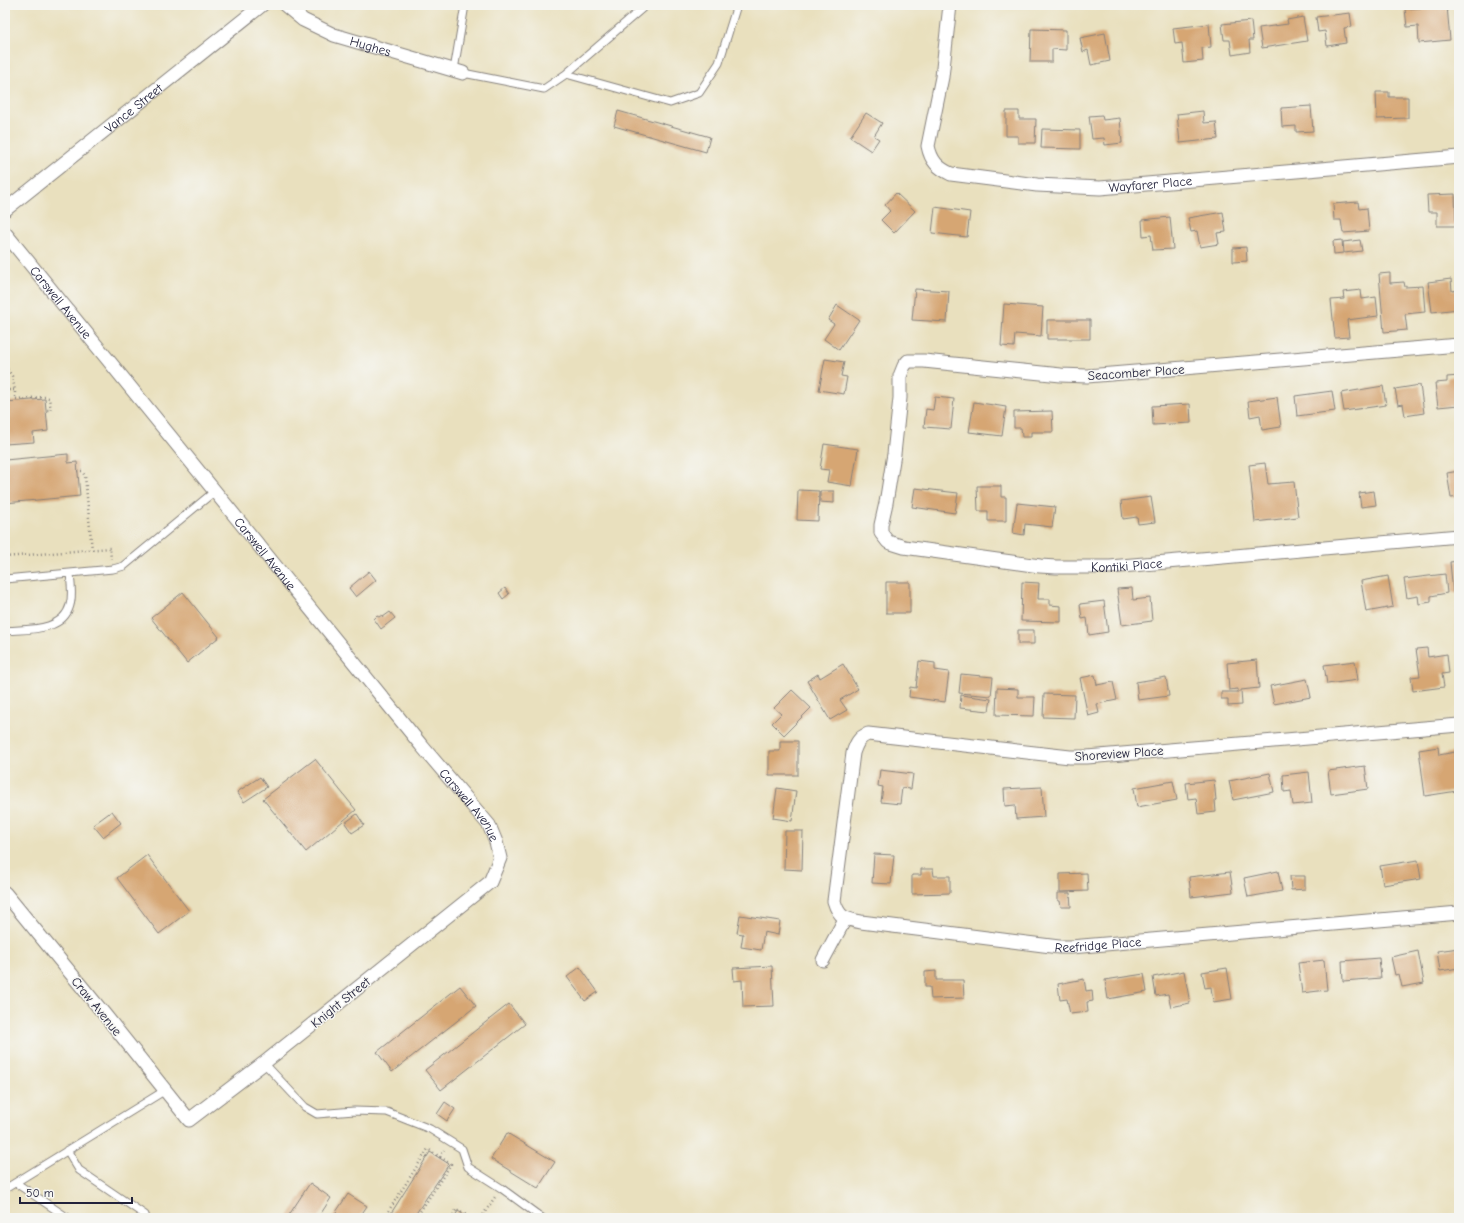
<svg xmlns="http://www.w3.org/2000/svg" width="1464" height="1223" font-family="'Comic Neue',sans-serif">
<rect width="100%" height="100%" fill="#f6f6f2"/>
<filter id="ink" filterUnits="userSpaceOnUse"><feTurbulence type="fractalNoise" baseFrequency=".025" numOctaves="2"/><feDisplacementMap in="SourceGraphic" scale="8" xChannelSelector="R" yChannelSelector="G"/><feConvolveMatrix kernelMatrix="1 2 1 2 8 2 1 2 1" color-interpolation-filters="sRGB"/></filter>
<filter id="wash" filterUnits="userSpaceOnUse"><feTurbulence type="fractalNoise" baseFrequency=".012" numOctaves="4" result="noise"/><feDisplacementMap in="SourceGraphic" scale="16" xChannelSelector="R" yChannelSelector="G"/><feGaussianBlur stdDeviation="0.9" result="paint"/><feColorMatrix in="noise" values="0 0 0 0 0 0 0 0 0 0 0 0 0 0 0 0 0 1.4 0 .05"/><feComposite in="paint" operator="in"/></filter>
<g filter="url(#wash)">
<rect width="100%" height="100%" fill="#e9e0be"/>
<g id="blocks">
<path fill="#d6a673" d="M 1447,6 L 1450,40 L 1419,43 L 1418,26 L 1407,27 L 1405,9 Z
M 1350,13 L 1352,27 L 1344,28 L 1346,43 L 1327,46 L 1325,31 L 1318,32 L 1316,17 Z
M 1303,17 L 1307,41 L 1262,48 L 1259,28 L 1288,24 L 1287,20 Z
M 1251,21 L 1253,40 L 1249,40 L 1250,52 L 1232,55 L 1230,40 L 1224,40 L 1222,24 Z
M 1209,24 L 1211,47 L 1202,48 L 1203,61 L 1184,63 L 1182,43 L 1175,44 L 1173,28 Z
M 1031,29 L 1066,30 L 1066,50 L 1052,49 L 1052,62 L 1030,62 Z
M 1105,33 L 1110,61 L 1091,65 L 1088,50 L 1083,52 L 1080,38 Z
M 1376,92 L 1389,92 L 1389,97 L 1408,97 L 1408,118 L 1377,119 Z
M 1311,106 L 1313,131 L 1296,132 L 1296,126 L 1282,127 L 1281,108 Z
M 618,111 L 710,137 L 706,152 L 614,126 Z
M 1006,111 L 1019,111 L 1019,119 L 1036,119 L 1035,143 L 1018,143 L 1018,136 L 1006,136 Z
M 1203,111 L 1204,123 L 1216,122 L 1218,139 L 1180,143 L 1177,114 Z
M 866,113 L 882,123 L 874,136 L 879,139 L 871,151 L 850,137 Z
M 1102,115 L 1103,120 L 1120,118 L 1122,143 L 1105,145 L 1104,138 L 1092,139 L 1089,116 Z
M 1042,129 L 1080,130 L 1080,149 L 1041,148 Z
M 896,193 L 915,211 L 894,233 L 881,220 L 890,211 L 885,205 Z
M 1455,194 L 1456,226 L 1437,226 L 1437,212 L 1428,212 L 1427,195 Z
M 1358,202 L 1359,209 L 1367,208 L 1369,231 L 1343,233 L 1341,220 L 1334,220 L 1333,204 Z
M 935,207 L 970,212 L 967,237 L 932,233 Z
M 1223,212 L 1226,232 L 1217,233 L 1219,244 L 1200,247 L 1197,231 L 1191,232 L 1188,218 Z
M 1170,217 L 1173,249 L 1153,250 L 1151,235 L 1143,236 L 1142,220 Z
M 1342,240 L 1343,253 L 1334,254 L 1333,241 Z
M 1360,240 L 1362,251 L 1344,253 L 1343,242 Z
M 1246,247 L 1247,261 L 1233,262 L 1233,248 Z
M 1390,273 L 1390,283 L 1404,282 L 1405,287 L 1423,286 L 1425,312 L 1405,314 L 1407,330 L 1384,332 L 1379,274 Z
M 1451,279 L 1452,291 L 1459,290 L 1459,309 L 1432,312 L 1428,282 Z
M 915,289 L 949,291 L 947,322 L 912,320 Z
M 1361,290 L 1362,299 L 1376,297 L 1378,316 L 1347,320 L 1349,337 L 1335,338 L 1331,300 L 1344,299 L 1343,292 Z
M 1004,304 L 1043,307 L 1041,336 L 1015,334 L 1014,347 L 1001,346 Z
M 837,305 L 859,320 L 839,350 L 824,339 L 834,324 L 828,320 Z
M 1047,320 L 1090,320 L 1090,339 L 1047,339 Z
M 825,359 L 844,362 L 841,376 L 847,377 L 844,394 L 819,390 Z
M 1459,376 L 1459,405 L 1438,407 L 1435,383 L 1447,382 L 1447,377 Z
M 1420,385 L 1424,413 L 1405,416 L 1403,404 L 1398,405 L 1395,389 Z
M 1383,386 L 1386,405 L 1344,411 L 1341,393 Z
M 1332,391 L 1335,411 L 1297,416 L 1295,396 Z
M 935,397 L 954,399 L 951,429 L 924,427 L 926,409 L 933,410 Z
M 1277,397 L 1281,427 L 1262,430 L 1260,415 L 1250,417 L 1248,401 Z
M 45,399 L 48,431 L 33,433 L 34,442 L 5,444 L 5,402 Z
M 974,402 L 1006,407 L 1002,436 L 969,432 Z
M 1190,404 L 1191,423 L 1153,425 L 1152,406 Z
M 1052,411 L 1053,432 L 1031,432 L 1031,437 L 1022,437 L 1021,428 L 1014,428 L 1014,412 Z
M 824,444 L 858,449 L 852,486 L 827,482 L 829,470 L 820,469 Z
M 68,454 L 68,463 L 77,462 L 80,496 L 5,503 L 5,460 Z
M 1265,463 L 1268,484 L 1294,482 L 1298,517 L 1255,522 L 1249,465 Z
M 1459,471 L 1459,497 L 1451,498 L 1447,473 Z
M 977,486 L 1001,486 L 1001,497 L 1006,497 L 1006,521 L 988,521 L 988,511 L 978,511 Z
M 915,488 L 958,493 L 955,513 L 912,507 Z
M 798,490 L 819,491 L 818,521 L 797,520 Z
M 820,491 L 834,491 L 834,503 L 820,502 Z
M 1374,491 L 1376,505 L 1361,507 L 1359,493 Z
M 1151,497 L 1155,522 L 1138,524 L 1137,517 L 1123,519 L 1121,501 Z
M 1017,503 L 1055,507 L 1052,527 L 1025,524 L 1024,535 L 1013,533 Z
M 1459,561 L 1459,593 L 1453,593 L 1450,562 Z
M 369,571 L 376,580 L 356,597 L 349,588 Z
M 1445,574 L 1447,593 L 1431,596 L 1431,602 L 1419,604 L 1418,596 L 1407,598 L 1404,579 Z
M 1388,576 L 1393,607 L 1366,612 L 1361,581 Z
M 886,582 L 910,582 L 910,613 L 886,613 Z
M 1022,582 L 1039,583 L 1038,599 L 1050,599 L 1050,605 L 1061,606 L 1061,622 L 1021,621 Z
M 505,588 L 509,594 L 503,599 L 499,593 Z
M 1132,588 L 1133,600 L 1150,598 L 1152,621 L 1122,625 L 1117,589 Z
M 183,592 L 219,637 L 187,663 L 151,618 Z
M 1104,601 L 1108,632 L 1089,635 L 1087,618 L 1082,619 L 1080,604 Z
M 390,612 L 395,618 L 381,629 L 374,619 L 377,616 L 379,617 L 382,615 L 383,617 Z
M 1018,630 L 1034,630 L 1034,644 L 1018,644 Z
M 1427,648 L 1428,657 L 1447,654 L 1449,673 L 1442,674 L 1444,687 L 1413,691 L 1411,677 L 1420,676 L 1416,649 Z
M 1257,660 L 1259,688 L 1241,690 L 1242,705 L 1228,706 L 1228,699 L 1221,699 L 1221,692 L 1238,692 L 1238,689 L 1229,690 L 1227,663 Z
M 919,661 L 935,663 L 935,670 L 949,672 L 945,702 L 909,697 L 910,687 L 916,688 Z
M 1355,661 L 1358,680 L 1327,684 L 1324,665 Z
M 843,664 L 858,689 L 840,700 L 847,710 L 830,720 L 807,681 L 818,674 L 820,678 Z
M 961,674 L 993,677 L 991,696 L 959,693 Z
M 1095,675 L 1097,685 L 1113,682 L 1117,700 L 1097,704 L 1099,713 L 1088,716 L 1080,678 Z
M 1166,677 L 1169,696 L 1138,700 L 1136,682 Z
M 1307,679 L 1311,697 L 1274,704 L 1270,686 Z
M 997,688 L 1018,689 L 1018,697 L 1035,697 L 1034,716 L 996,715 Z
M 792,690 L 811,708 L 784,735 L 772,723 L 781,714 L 774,708 Z
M 1044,694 L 1075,695 L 1074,718 L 1043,717 Z
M 961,695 L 991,699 L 989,711 L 960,708 Z
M 780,741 L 798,741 L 798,775 L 769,775 L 769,751 L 780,751 Z
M 1438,747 L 1439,755 L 1455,752 L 1456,760 L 1459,760 L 1459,784 L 1456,785 L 1457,791 L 1425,796 L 1419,750 Z
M 315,759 L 356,810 L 306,852 L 263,799 Z
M 1365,766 L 1368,789 L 1331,794 L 1328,771 Z
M 880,770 L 913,774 L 911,789 L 902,788 L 900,804 L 881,802 L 883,787 L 878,786 Z
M 1309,772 L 1312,803 L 1293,805 L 1291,791 L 1284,792 L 1283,775 Z
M 1270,773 L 1274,792 L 1233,800 L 1229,781 Z
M 260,777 L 267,787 L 244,802 L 237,792 Z
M 1214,780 L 1216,800 L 1215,800 L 1216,812 L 1198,814 L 1196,798 L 1188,799 L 1186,783 Z
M 1173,781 L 1177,800 L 1137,807 L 1134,788 Z
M 1042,787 L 1044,817 L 1016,819 L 1015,805 L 1005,806 L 1004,789 Z
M 777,788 L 796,791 L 792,821 L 773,818 Z
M 112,811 L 121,823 L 103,837 L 93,825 Z
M 357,814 L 364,825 L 352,833 L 345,823 Z
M 785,831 L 803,831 L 802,870 L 784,869 Z
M 874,854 L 894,855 L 891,884 L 872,883 Z
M 147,855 L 189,911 L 159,934 L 117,878 Z
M 1418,860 L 1421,879 L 1383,885 L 1380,866 Z
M 921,869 L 933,869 L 934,876 L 950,876 L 950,893 L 912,894 L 912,875 L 921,875 Z
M 1278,871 L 1282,891 L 1248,897 L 1244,878 Z
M 1230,872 L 1233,892 L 1191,897 L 1189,877 Z
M 1087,873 L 1088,891 L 1060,892 L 1060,874 Z
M 1290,876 L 1305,876 L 1305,889 L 1291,890 Z
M 1058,893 L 1070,893 L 1071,907 L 1061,907 L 1060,901 L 1058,901 Z
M 740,915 L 780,921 L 778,935 L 764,932 L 761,950 L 741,947 L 743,934 L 737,933 Z
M 1459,948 L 1459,968 L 1440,971 L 1437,951 Z
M 1418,951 L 1424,983 L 1402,987 L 1399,974 L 1395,975 L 1391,957 Z
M 1379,958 L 1381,978 L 1343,981 L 1342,961 Z
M 1324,960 L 1327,990 L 1302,993 L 1298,963 Z
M 772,966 L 774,1006 L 743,1007 L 742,980 L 734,981 L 733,968 Z
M 580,967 L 598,992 L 585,1001 L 567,977 Z
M 1227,968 L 1232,999 L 1213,1002 L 1211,987 L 1205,988 L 1202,972 Z
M 936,971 L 936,980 L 963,980 L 964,998 L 931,999 L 930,987 L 925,987 L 925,972 Z
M 1184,971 L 1190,1003 L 1171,1007 L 1168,994 L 1156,996 L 1153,977 Z
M 1144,974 L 1147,992 L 1108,999 L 1105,980 Z
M 1084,979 L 1086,991 L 1092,990 L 1093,1001 L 1087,1002 L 1088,1012 L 1070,1014 L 1067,999 L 1060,1000 L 1058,984 Z
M 460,986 L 476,1006 L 392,1072 L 377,1052 Z
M 509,1004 L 525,1024 L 441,1090 L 425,1070 Z
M 445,1102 L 455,1109 L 447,1121 L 437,1114 Z
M 507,1133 L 555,1162 L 538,1188 L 491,1159 Z
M 430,1152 L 449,1164 L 413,1218 L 388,1218 Z
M 310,1183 L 331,1198 L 318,1218 L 287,1218 Z
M 348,1194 L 367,1206 L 359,1218 L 332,1218 Z
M 458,1211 L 469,1218 L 454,1218 Z"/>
</g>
</g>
<g filter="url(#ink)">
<use href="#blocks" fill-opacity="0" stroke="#86817c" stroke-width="1"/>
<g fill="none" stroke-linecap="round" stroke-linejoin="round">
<g stroke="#86817c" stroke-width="9">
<path id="lane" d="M 454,70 L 465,5
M 463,73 L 544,89 L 566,74 L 646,5
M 566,74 L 670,103 L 699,93 L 719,63 L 737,5
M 5,579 L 113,569 L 124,566 L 215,491
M 5,631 C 27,629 63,632 70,605 C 73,595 71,584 70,574
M 264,1063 L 305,1107 L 317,1114 L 354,1111 L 387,1112 L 430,1129 L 462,1149 L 468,1167 L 501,1188 L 542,1218
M 67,1150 L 79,1170 L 145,1215 L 146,1218
M 16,1183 L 68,1218
M 5,1189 L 164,1091"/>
</g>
<g stroke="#86817c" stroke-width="15">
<g id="street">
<path id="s1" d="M 285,5 L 303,20 L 334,35 L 463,73"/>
<path id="s2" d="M 950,5 L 942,77 L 928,146 C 931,161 938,168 951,174 L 1037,185 L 1100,188 L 1459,157"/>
<path id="s3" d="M 5,210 L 262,5"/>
<path id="s4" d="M 5,233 L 421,745 L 489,825 L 496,842 L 500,858 L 490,882 L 264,1063 L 189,1120 L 105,1015 L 5,893"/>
<path id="s5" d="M 1459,345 L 1087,376 L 1061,375 L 924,361 L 908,361 L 904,366 L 900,376 L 900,398 L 894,454 L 886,503 L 881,525 L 881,533 L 888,542 L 904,547 L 1040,566 L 1056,567 L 1110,567 L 1459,536"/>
<path id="s6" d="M 1459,725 L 1087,757 L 1070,757 L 868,734 C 859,737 856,744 853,753 L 834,901 C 839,918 845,919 861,922 L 1059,947 L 1071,947 L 1459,913"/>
<path d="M 823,960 L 845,919"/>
</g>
</g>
<path stroke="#86817c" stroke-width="2.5" stroke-dasharray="1 3" stroke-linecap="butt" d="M 5,366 L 12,376 L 15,390
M 5,390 L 15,390 L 15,399 L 45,397 L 49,398 L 51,410 L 46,410
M 77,471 L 82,471 L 85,476 L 92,550
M 5,557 L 110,548 L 111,559
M 384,1218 L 428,1149 L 440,1157 L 444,1150
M 416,1218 L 451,1164 L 440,1157
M 451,1218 L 457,1209 L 471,1218
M 481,1218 L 495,1197"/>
<use href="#lane" stroke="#fff" stroke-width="7"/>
<use href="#street" stroke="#fff" stroke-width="13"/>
</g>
</g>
<g text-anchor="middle" stroke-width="3" stroke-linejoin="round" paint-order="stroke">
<g font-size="13" fill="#22223b" stroke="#f6f6f2">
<text dy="5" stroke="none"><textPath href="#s1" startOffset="96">Hughes</textPath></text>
<text dy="5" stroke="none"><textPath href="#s3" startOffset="164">Vance Street</textPath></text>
<text dy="5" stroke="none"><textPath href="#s2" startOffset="381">Wayfarer Place</textPath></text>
<text dy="5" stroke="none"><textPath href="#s4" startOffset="89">Carswell Avenue</textPath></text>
<text transform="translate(1136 372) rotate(-4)" y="5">Seacomber Place</text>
<text dy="5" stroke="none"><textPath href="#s4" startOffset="413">Carswell Avenue</textPath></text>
<text dy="5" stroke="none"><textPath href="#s5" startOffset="981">Kontiki Place</textPath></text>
<text transform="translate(1119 753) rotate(-4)" y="5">Shoreview Place</text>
<text dy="5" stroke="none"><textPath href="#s4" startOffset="737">Carswell Avenue</textPath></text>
<text dy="5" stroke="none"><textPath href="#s6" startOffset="1044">Reefridge Place</textPath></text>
<text transform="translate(340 1002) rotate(-39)" y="5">Knight Street</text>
<text transform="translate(97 1006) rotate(51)" y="5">Craw Avenue</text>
</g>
</g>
<rect width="1464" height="1223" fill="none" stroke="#f6f6f2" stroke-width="20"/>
<path d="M20 1197v6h112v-6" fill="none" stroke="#22223b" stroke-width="2"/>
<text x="26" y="1197" font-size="12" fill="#22223b" stroke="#f6f6f2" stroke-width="3" paint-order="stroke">50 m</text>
</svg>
